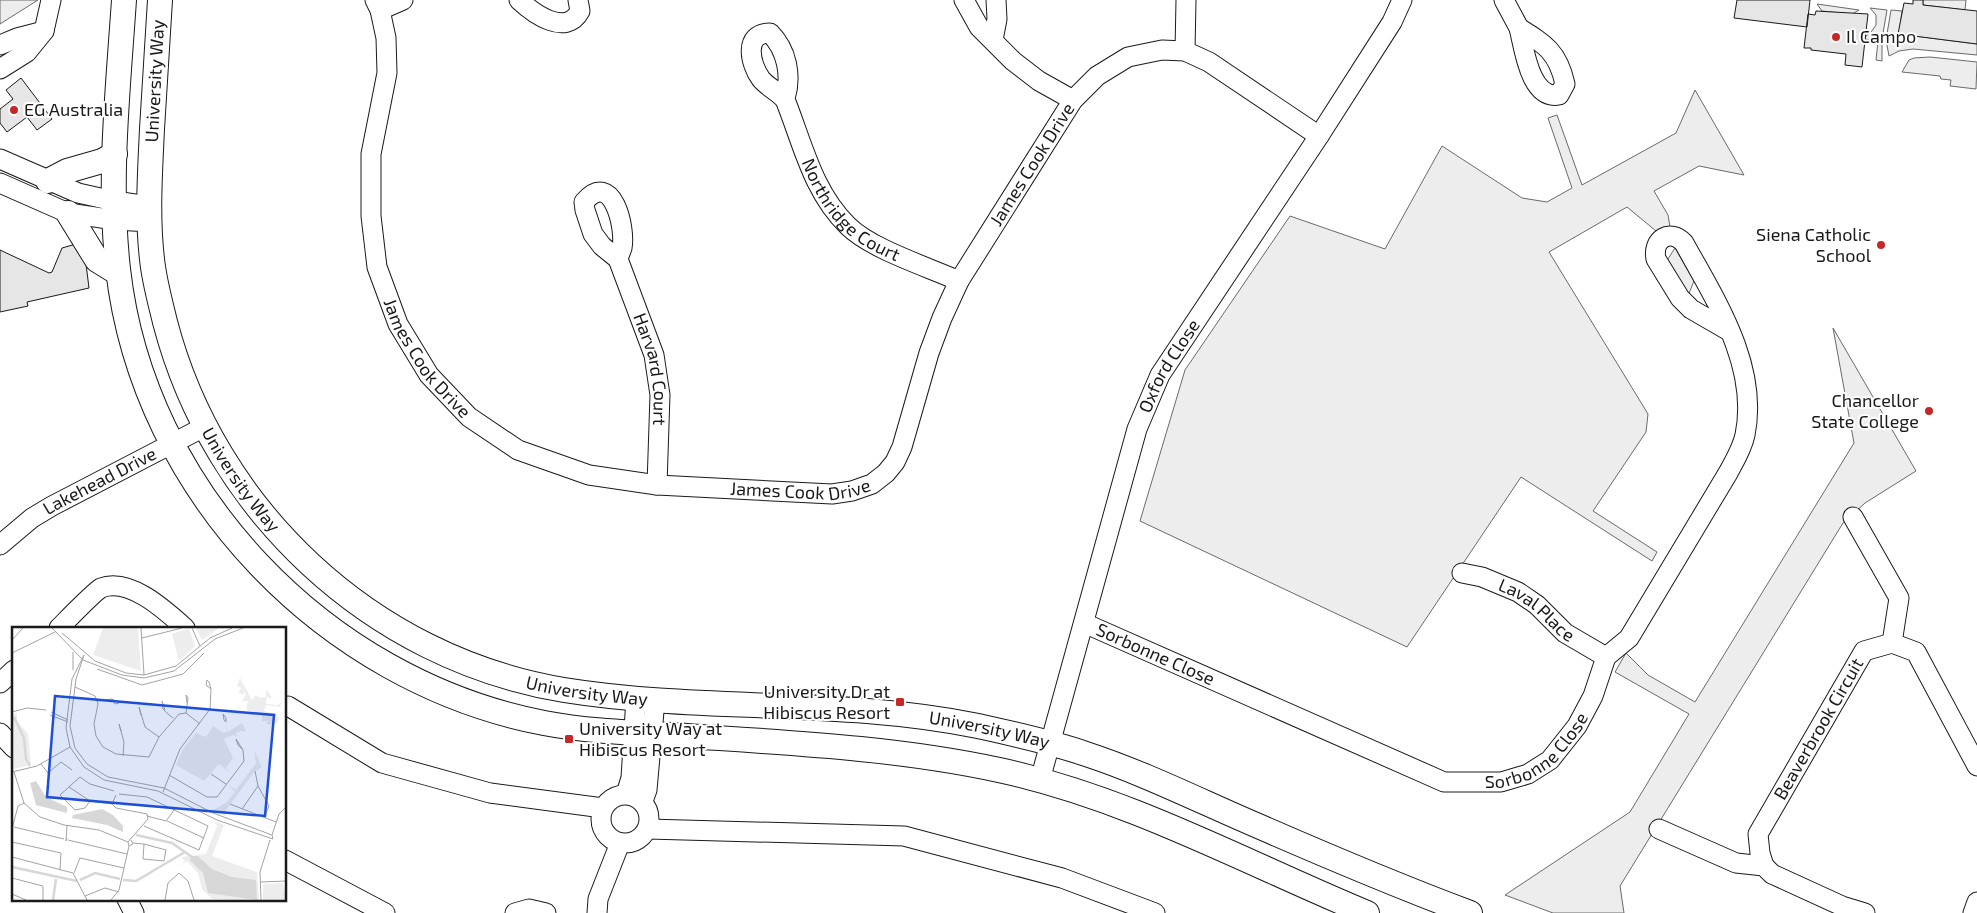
<svg xmlns="http://www.w3.org/2000/svg" width="1977" height="913" font-family="'Exo 2',sans-serif">
<rect width="100%" height="100%" fill="#fff"/>
<path fill="#ededed" stroke="#6a6a6a" d="M 0,0 L 38,0 L 0,24 Z
M 1923,0 L 1966,0 L 1965,10 L 1923,5 Z
M 1817,4 L 1859,10 L 1852,14 L 1822,11 Z
M 1870,8 L 1887,10 L 1882,39 L 1882,61 L 1876,60 L 1878,41 L 1865,39 L 1866,36 L 1871,32 L 1876,25 L 1876,15 Z
M 1891,10 L 1902,11 L 1899,34 L 1977,44 L 1977,55 L 1913,49 L 1899,51 L 1889,56 L 1886,40 Z
M 1930,57 L 1977,62 L 1976,89 L 1950,86 L 1951,80 L 1941,79 L 1940,76 L 1902,72 L 1909,60 L 1914,58 Z
M 1695,90 L 1744,175 L 1699,166 L 1654,191 L 1668,215 L 1670,227 L 1656,231 L 1627,207 L 1549,252 L 1648,414 L 1646,432 L 1593,511 L 1657,552 L 1652,561 L 1521,477 L 1407,647 L 1140,521 L 1185,370 L 1290,216 L 1385,249 L 1442,146 L 1522,198 L 1547,202 L 1572,188 L 1548,118 L 1557,115 L 1582,185 L 1676,133 Z
M 1675,248 L 1694,281 L 1688,296 L 1666,262 Z
M 1833,328 L 1916,471 L 1865,503 L 1843,523 L 1620,886 L 1624,913 L 1553,913 L 1505,895 L 1630,812 L 1689,714 L 1615,672 L 1626,653 L 1648,675 L 1695,702 L 1854,443 Z"/>
<path fill="#e6e6e6" stroke="#1a1a1a" d="M 1737,0 L 1810,0 L 1807,27 L 1734,18 Z
M 1913,0 L 1923,0 L 1923,5 L 1977,11 L 1977,44 L 1898,34 L 1904,3 L 1913,4 Z
M 1816,11 L 1868,14 L 1862,67 L 1845,65 L 1846,54 L 1811,50 L 1811,48 L 1804,48 L 1808,14 L 1815,15 Z
M 21,78 L 52,119 L 37,130 L 27,117 L 7,132 L 0,123 L 0,109 L 13,99 L 6,90 Z
M 76,244 L 85,256 L 89,288 L 27,302 L 28,306 L 0,312 L 0,250 L 49,273 L 52,272 L 62,248 Z"/>
<g fill="none" stroke-linecap="round" stroke-linejoin="round">
<g stroke="#1a1a1a" stroke-width="21">
<g id="minor">
<path id="s1" d="M 375,0 L 380,10 L 386,38 L 387,73 L 371,154 L 371,216 L 377,267 L 398,324 L 429,375 L 469,417 L 518,450 L 589,475 L 657,485 L 832,494 L 852,491 L 872,484 L 886,473 L 895,462 L 902,447 L 929,353 L 942,318 L 959,281 L 1073,100 L 1097,76 L 1128,57 L 1162,50 L 1185,51 L 1209,62 L 1319,136"/>
<path d="M 519,0 C 534,14 566,37 580,11 L 578,0"/>
<path d="M 964,0 L 979,27 L 1013,61 L 1039,81 L 1073,100"/>
<path d="M 1504,0 L 1519,28"/>
<path d="M 380,10 L 403,0"/>
<path d="M 1519,28 C 1545,44 1558,52 1565,84 L 1559,95 C 1530,100 1524,48 1519,28 Z"/>
<path d="M 993,40 L 997,19 L 996,0"/>
<path d="M 0,45 L 17,38 L 44,31"/>
<path d="M 1185,51 L 1186,0"/>
<path d="M 0,69 L 27,52 L 44,31 L 51,0"/>
<path id="s2" d="M 785,99 C 792,76 787,50 770,33 C 743,33 750,64 761,79 C 767,87 783,94 786,102 C 803,145 813,192 848,226 C 871,249 928,267 959,281"/>
<path d="M 0,159 L 78,193 L 114,201 L 149,206"/>
<path d="M 0,183 L 68,213 L 115,220 L 150,222"/>
<path id="s3" d="M 618,259 C 619,255 621,251 622,248 C 626,227 612,169 584,202 L 585,210 L 593,234 L 602,246 L 618,259 L 654,355 L 660,395 L 657,485"/>
<path d="M 1853,517 L 1899,598 L 1892,643"/>
<path id="s4" d="M 0,545 L 32,518 L 52,506 L 204,427"/>
<path id="s5" d="M 1462,573 L 1482,577 L 1518,592 L 1537,605 L 1565,633 L 1606,657"/>
<path id="s6" d="M 1084,623 L 1444,782 L 1501,782 L 1528,774 L 1550,760 L 1577,726 L 1593,696 L 1606,657 L 1629,638 L 1728,473 C 1735,460 1742,449 1745,435 C 1759,366 1716,301 1684,243 C 1670,228 1652,239 1656,259 L 1680,298 L 1691,309 L 1729,331"/>
<path d="M 59,628 C 66,621 95,591 101,588 C 130,577 166,611 185,628"/>
<path d="M 0,683 L 14,670"/>
<path d="M 285,707 L 288,706 L 382,763 L 490,793 L 603,808"/>
<path d="M 0,733 L 14,748"/>
<path id="s7" d="M 1040,780 L 1137,429 L 1160,375 L 1319,136 L 1392,22 L 1402,0"/>
<path d="M 626,794 L 631,778 L 636,698"/>
<circle cx="625" cy="819" r="24"/>
<path d="M 643,801 L 647,790 L 655,700"/>
<path d="M 648,829 L 904,836 L 1062,878 L 1155,913"/>
<path d="M 1659,829 L 1736,863 L 1764,866 L 1772,874 L 1842,906 L 1865,913"/>
<path d="M 285,860 L 385,913"/>
<path id="s8" d="M 1764,866 L 1760,853 L 1758,834 L 1864,651 L 1892,643 L 1916,652 L 1977,766"/>
<path d="M 127,899 L 134,913"/>
<path d="M 515,913 L 529,909 L 546,913"/>
<path d="M 597,913 L 598,899 L 620,843"/>
<path d="M 1973,913 L 1977,902"/>
</g>
</g>
<g stroke="#1a1a1a" stroke-width="26">
<g id="major">
<path d="M 124,0 C 118,89 108,180 118,269 C 143,492 325,681 544,723 C 591,732 640,733 687,736 C 792,743 897,748 999,770 C 1129,798 1246,863 1367,913"/>
<path id="s9" d="M 160,0 C 157,43 155,86 152,129 C 150,172 147,216 152,259 C 154,280 160,301 165,322 C 214,510 371,658 564,690 C 701,712 842,698 978,726 C 1014,734 1051,742 1086,754 C 1144,773 1200,801 1256,825 C 1327,856 1398,886 1470,913"/>
<path d="M 48,181 L 67,171 L 102,161 L 115,154"/>
<path d="M 68,213 L 97,260 L 118,273"/>
</g>
</g>
<use href="#minor" stroke="#fff" stroke-width="19"/>
<use href="#major" stroke="#fff" stroke-width="24"/>
</g>
<g fill="#c62828" stroke="#fff" stroke-width="2">
<circle cx="1836" cy="37" r="5"/>
<circle cx="14" cy="110" r="5"/>
<circle cx="1881" cy="245" r="5"/>
<circle cx="1929" cy="411" r="5"/>
<rect x="895" y="697" width="10" height="10" rx="2.5"/>
<rect x="564" y="734" width="10" height="10" rx="2.5"/>
</g>
<g text-anchor="middle" stroke-width="4" stroke-linejoin="round" paint-order="stroke">
<g font-size="18" fill="#1a1a1a" stroke="#fff" text-anchor="start">
<text x="1846" y="43">Il Campo</text>
<text x="24" y="116">EG Australia</text>
<text x="1871" y="241" text-anchor="end">Siena Catholic<tspan x="1871" dy="21">School</tspan></text>
<text x="1919" y="407" text-anchor="end">Chancellor<tspan x="1919" dy="21">State College</tspan></text>
<text x="890" y="698" text-anchor="end">University Dr at<tspan x="890" dy="21">Hibiscus Resort</tspan></text>
<text x="579" y="735">University Way at<tspan x="579" dy="21">Hibiscus Resort</tspan></text>
</g>
<g font-size="18" fill="#1a1a1a" stroke="#fff">
<text transform="translate(155 81) rotate(-87)" y="6">University Way</text>
<text dy="6" stroke="none"><textPath href="#s1" startOffset="1231">James Cook Drive</textPath></text>
<text dy="6" stroke="none"><textPath href="#s2" startOffset="295">Northridge Court</textPath></text>
<text dy="6" stroke="none"><textPath href="#s1" startOffset="376">James Cook Drive</textPath></text>
<text dy="6" stroke="none"><textPath href="#s7" startOffset="435">Oxford Close</textPath></text>
<text dy="6" stroke="none"><textPath href="#s3" startOffset="281">Harvard Court</textPath></text>
<text dy="6" stroke="none"><textPath href="#s9" startOffset="500">University Way</textPath></text>
<text dy="6" stroke="none"><textPath href="#s4" startOffset="119">Lakehead Drive</textPath></text>
<text dy="6" stroke="none"><textPath href="#s1" startOffset="796">James Cook Drive</textPath></text>
<text dy="6" stroke="none"><textPath href="#s5" startOffset="85">Laval Place</textPath></text>
<text dy="6" stroke="none"><textPath href="#s6" startOffset="78">Sorbonne Close</textPath></text>
<text dy="6" stroke="none"><textPath href="#s9" startOffset="920">University Way</textPath></text>
<text dy="6" stroke="none"><textPath href="#s8" startOffset="154">Beaverbrook Circuit</textPath></text>
<text dy="6" stroke="none"><textPath href="#s9" startOffset="1325">University Way</textPath></text>
<text dy="6" stroke="none"><textPath href="#s6" startOffset="498">Sorbonne Close</textPath></text>
</g>
</g>
<g transform="translate(12 627)">
<rect width="274" height="274" fill="#fff"/>
<path d="M 91,1 L 126,1 L 129,44 L 81,28 ZM 177,1 L 183,19 L 167,34 L 160,7 ZM 184,1 L 207,1 L 190,13 ZM 228,51 L 240,73 L 244,68 L 248,71 L 254,70 L 254,64 L 256,64 L 260,72 L 255,70 L 254,77 L 266,78 L 269,75 L 268,83 L 268,80 L 254,78 L 252,84 L 264,87 L 267,91 L 266,95 L 258,98 L 253,96 L 257,94 L 250,94 L 250,88 L 236,84 L 234,81 L 236,74 L 230,75 L 234,67 L 232,64 L 231,68 L 226,65 L 230,61 L 225,59 ZM 5,86 L 5,94 L 16,107 L 19,138 L 1,142 L 0,88 ZM 230,96 L 234,105 L 229,104 L 224,106 L 225,110 L 221,108 L 212,112 L 221,131 L 214,141 L 220,147 L 207,137 L 192,154 L 164,138 L 171,122 L 184,106 L 194,110 L 201,99 L 212,106 L 215,105 L 213,97 L 216,105 ZM 242,123 L 250,140 L 242,145 L 214,183 L 214,189 L 201,183 L 215,175 L 223,165 L 216,157 L 224,163 L 244,136 ZM 202,194 L 212,198 L 200,229 L 245,245 L 247,273 L 200,272 L 190,262 L 186,246 L 175,234 L 167,240 L 173,234 L 169,230 L 194,227 L 205,199 ZM 271,256 L 274,273 L 251,273 L 251,257 Z" fill="#ededed"/>
<path d="M 24,154 L 34,170 L 55,180 L 55,186 L 24,178 L 18,156 ZM 90,182 L 101,188 L 111,199 L 111,205 L 95,198 L 60,191 L 61,188 ZM 179,229 L 186,229 L 200,242 L 220,250 L 244,253 L 245,273 L 196,266 L 191,246 L 178,233 Z" fill="#d7d7d7"/>
<path fill="none" stroke="#d7d7d7" stroke-width="2.5" d="M 2,90 L 12,111 L 14,132 L 18,139M 124,208 L 160,216 L 180,230M 0,240 L 65,254M 68,253 L 83,246 L 108,252M 111,253 L 124,254 L 173,225M 41,273 L 44,252"/>
<path fill="none" stroke="#a3a3a3" stroke-width="1" d="M 40,1 L 71,33 L 110,48 L 132,51 L 162,44 L 203,12 L 231,1M 129,1 L 132,48M 180,1 L 188,19M 50,6 L 83,34 L 114,46 L 132,48 L 164,39 L 198,11 L 220,1M 130,11 L 170,1M 0,13 L 11,1M 61,25 L 61,43M 0,26 L 43,5M 72,28 L 60,52 L 54,101 L 58,120 L 72,140 L 92,153 L 146,164 L 205,193 L 261,212 L 260,208 L 201,186 L 152,161 L 96,150 L 75,137 L 63,121 L 58,99 L 64,52 L 72,28M 85,42 L 130,58 L 171,47 L 192,26M 195,53 L 197,55 L 199,62 L 194,58 ZM 63,60 L 83,69 L 86,77 L 82,97 L 84,109 L 91,120 L 104,127 L 137,130 L 147,110 L 167,87 L 174,86 L 188,97M 85,74 L 100,72 L 107,76 L 103,77 L 100,72M 153,83 L 150,74 L 151,82 L 155,86 L 161,91M 0,85 L 15,81 L 34,83M 39,85 L 56,93M 174,86 L 176,71 L 174,68 L 175,76M 211,87 L 214,91 L 214,95 L 212,93 ZM 38,88 L 56,95M 129,88 L 127,80 L 133,100 L 147,110M 109,104 L 107,97 L 112,115 L 111,129M 29,137 L 36,146 L 49,135 L 60,143M 243,144 L 246,159M 0,145 L 25,139 L 58,120M 2,145 L 12,176 L 28,190 L 52,198 L 87,203 L 116,215M 199,147 L 214,157M 157,148 L 195,170 L 205,170 L 232,134 L 231,123 L 224,112 L 226,118 L 231,123M 57,160 L 78,174M 151,165 L 168,122 L 198,82 L 199,62M 107,167 L 135,170 L 196,199 L 187,223 L 132,199M 104,168 L 100,177 L 104,181 L 135,187 L 136,192 L 116,215 L 117,219 L 121,217 L 119,213M 100,177 L 78,174 L 73,181 L 63,183 L 48,168 L 68,150 L 78,157 L 102,164M 218,177 L 264,195M 230,182 L 246,159 L 257,179 L 252,191M 135,189 L 154,194 L 163,182M 155,194 L 192,211M 2,200 L 52,212M 0,202 L 6,179 L 12,176M 260,208 L 267,187 L 274,180M 55,211 L 54,214 L 55,199M 56,213 L 115,227M 0,215 L 49,226 L 48,242M 121,216 L 132,217 L 154,223 L 152,234 L 131,232 L 132,217M 0,230 L 61,246 L 75,273M 62,246 L 68,231 L 112,241M 0,251 L 31,259 L 31,273M 248,255 L 274,254M 0,267 L 14,273M 73,269 L 93,261 L 107,265M 99,273 L 107,263 L 117,219M 153,273 L 156,256 L 167,246 L 176,254 L 182,273M 249,273 L 248,245 L 258,213"/>
<path fill="#1d4ed8" fill-opacity="0.15" stroke="#1d4ed8" stroke-width="2.5" d="M 43,69 L 262,88 L 253,189 L 35,170 Z"/>
<rect width="274" height="274" fill="none" stroke="#1a1a1a" stroke-width="2.5"/>
</g>
</svg>
